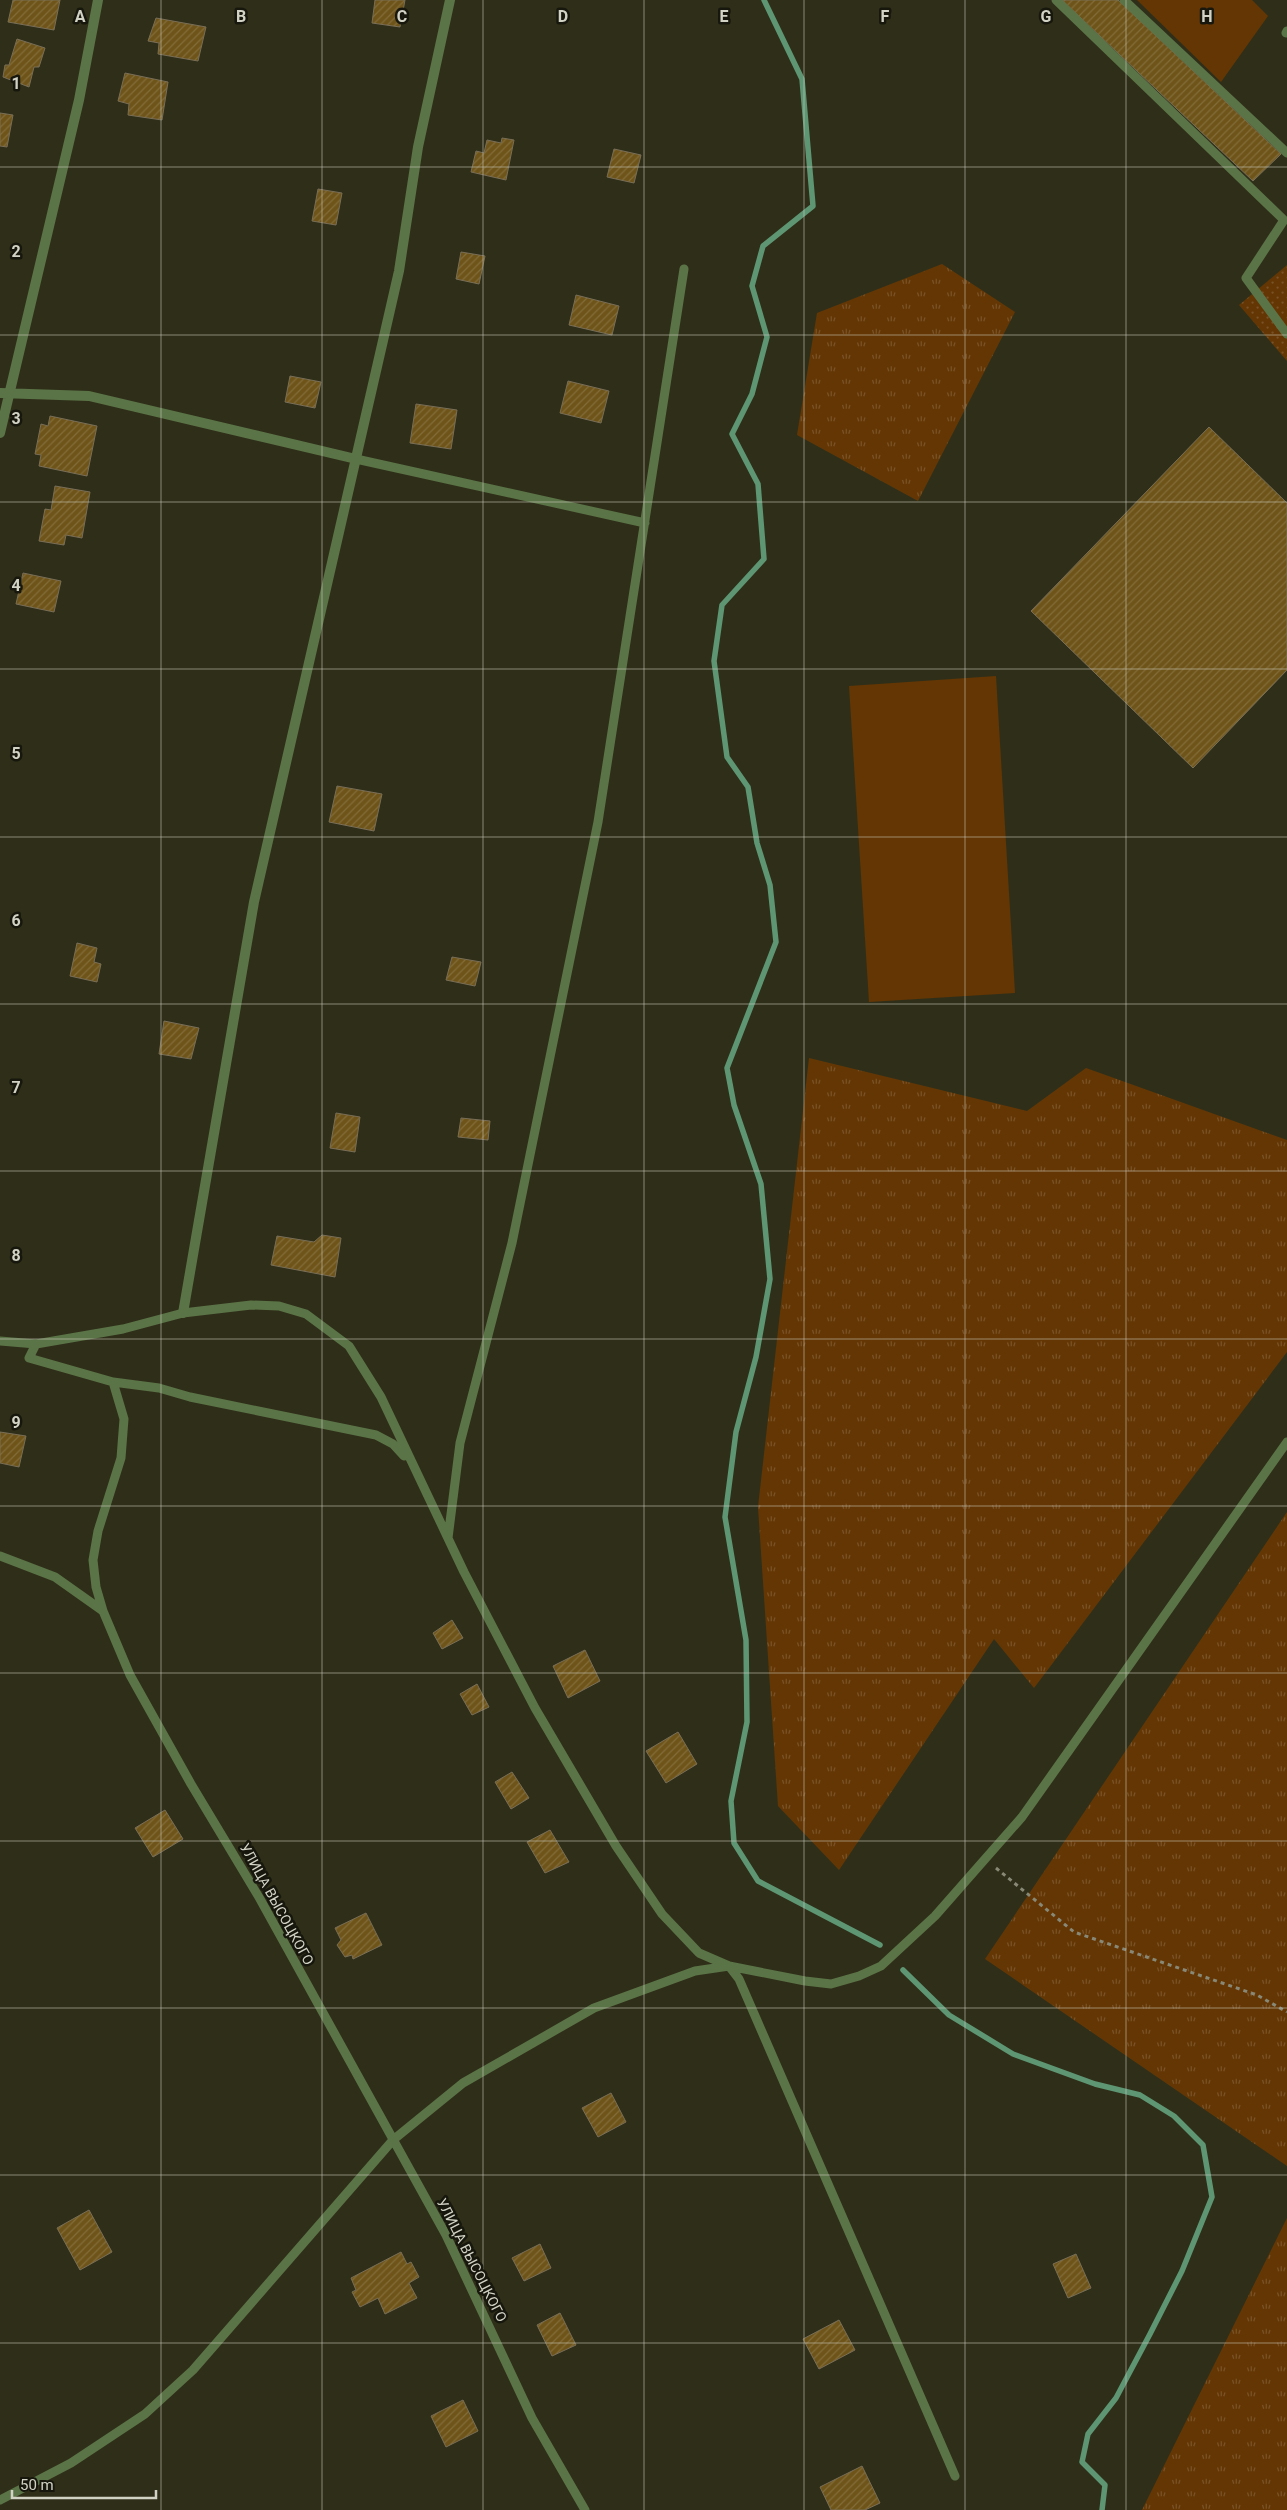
<svg xmlns="http://www.w3.org/2000/svg" width="1287" height="2510" font-family="Roboto,sans-serif">
<defs>
<pattern id="grass-tufts" width="24" height="20" patternUnits="userSpaceOnUse" patternTransform="scale(1.25)"><rect width="24" height="20" fill="#643604"/><path d="M3 7l-1-3M5 7V3M7 7l1-3M15 17l-1-3M17 17v-4M19 17l1-3" fill="none" stroke="#795227"/></pattern>
<pattern id="garden-dots" width="8" height="8" patternUnits="userSpaceOnUse" patternTransform="scale(1.25)"><rect width="8" height="8" fill="#643604"/><path d="M2 2h.1M6 6h.1" fill="none" stroke="#795227" stroke-width="1.8" stroke-linecap="round"/></pattern>
<pattern id="building-hatch" width="6" height="6" patternUnits="userSpaceOnUse" patternTransform="scale(1.25)"><rect width="6" height="6" fill="#6e5419"/><path d="M-1 1l2-2M0 6l6-6M5 7l2-2" fill="none" stroke="#826c39"/></pattern>
</defs>
<rect width="100%" height="100%" fill="#2f2f19"/>
<path fill="url(#grass-tufts)" d="M 942,264 L 1015,312 L 918,501 L 797,435 L 817,313 Z
M 809,1058 L 1027,1111 L 1086,1068 L 1287,1140 L 1287,1352 L 1034,1688 L 994,1639 L 839,1870 L 778,1806 L 758,1507 Z
M 1287,1512 L 1287,2166 L 985,1959 Z
M 1287,2218 L 1287,2510 L 1142,2510 Z"/>
<path fill="#643604" d="M 1137,0 L 1252,0 L 1268,16 L 1221,82 Z
M 996,676 L 1015,993 L 869,1002 L 849,686 Z"/>
<path fill="url(#garden-dots)" d="M 1287,265 L 1287,361 L 1239,305 Z"/>
<g fill="none" stroke-linecap="round" stroke-linejoin="round">
<path stroke="#5e9674" stroke-width="5.5" d="M 764,0 L 802,79 L 813,206 L 763,246 L 752,286 L 767,337 L 752,394 L 732,434 L 758,484 L 764,559 L 722,605 L 714,661 L 727,757 L 748,787 L 757,843 L 770,885 L 776,942 L 727,1068 L 734,1105 L 761,1184 L 770,1279 L 756,1357 L 736,1432 L 725,1517 L 746,1640 L 747,1722 L 731,1801 L 734,1843 L 758,1881 L 880,1945
M 903,1970 L 949,2015 L 1013,2054 L 1095,2084 L 1140,2095 L 1174,2116 L 1203,2145 L 1212,2197 L 1182,2271 L 1150,2334 L 1116,2398 L 1088,2434 L 1082,2462 L 1105,2485 L 1102,2510"/>
</g>
<path fill="url(#building-hatch)" stroke="#796e57" d="M 13,0 L 60,0 L 54,30 L 8,22 Z
M 375,0 L 405,0 L 400,27 L 372,23 Z
M 1062,0 L 1118,0 L 1281,154 L 1253,181 Z
M 156,18 L 206,27 L 198,61 L 158,54 L 159,43 L 148,41 Z
M 17,39 L 45,48 L 39,67 L 34,67 L 29,87 L 3,77 L 5,65 L 9,65 Z
M 125,73 L 168,82 L 162,120 L 128,115 L 129,104 L 118,101 Z
M 0,113 L 13,115 L 7,147 L 0,146 Z
M 502,138 L 514,140 L 506,180 L 471,172 L 476,151 L 484,153 L 487,140 L 501,143 Z
M 614,149 L 641,155 L 634,183 L 607,177 Z
M 318,189 L 342,193 L 336,225 L 312,221 Z
M 461,252 L 485,256 L 479,284 L 456,279 Z
M 576,295 L 619,306 L 612,335 L 569,325 Z
M 290,376 L 321,382 L 315,408 L 285,402 Z
M 568,381 L 609,391 L 601,423 L 560,413 Z
M 416,404 L 457,410 L 451,449 L 410,443 Z
M 50,416 L 97,426 L 87,476 L 39,466 L 41,455 L 35,454 L 41,424 L 48,426 Z
M 1209,427 L 1287,503 L 1287,670 L 1193,768 L 1031,611 Z
M 55,486 L 90,492 L 82,538 L 66,535 L 64,545 L 39,541 L 45,509 L 51,510 Z
M 23,573 L 61,581 L 54,612 L 16,604 Z
M 337,786 L 382,794 L 374,831 L 329,822 Z
M 77,943 L 97,948 L 94,962 L 101,964 L 97,982 L 70,976 Z
M 452,957 L 481,962 L 475,986 L 446,980 Z
M 164,1021 L 199,1028 L 191,1059 L 159,1054 Z
M 336,1113 L 360,1117 L 355,1152 L 330,1148 Z
M 461,1118 L 490,1121 L 488,1140 L 458,1137 Z
M 322,1235 L 341,1238 L 335,1277 L 271,1265 L 277,1236 L 314,1242 Z
M 0,1432 L 26,1436 L 19,1467 L 0,1463 Z
M 452,1620 L 463,1638 L 442,1649 L 433,1633 Z
M 585,1650 L 600,1681 L 568,1698 L 553,1666 Z
M 477,1684 L 489,1707 L 472,1715 L 460,1694 Z
M 678,1732 L 697,1764 L 666,1783 L 646,1751 Z
M 512,1772 L 529,1798 L 511,1809 L 495,1782 Z
M 165,1810 L 183,1839 L 153,1857 L 135,1828 Z
M 550,1830 L 569,1862 L 545,1873 L 527,1842 Z
M 366,1913 L 382,1945 L 353,1959 L 352,1955 L 345,1957 L 337,1945 L 341,1940 L 335,1928 Z
M 611,2093 L 626,2122 L 598,2137 L 582,2108 Z
M 89,2210 L 112,2252 L 80,2270 L 57,2228 Z
M 540,2244 L 551,2268 L 524,2281 L 512,2258 Z
M 401,2252 L 407,2264 L 411,2262 L 419,2277 L 409,2283 L 417,2298 L 385,2314 L 378,2298 L 360,2307 L 352,2292 L 356,2290 L 351,2278 Z
M 1076,2254 L 1091,2288 L 1068,2298 L 1053,2264 Z
M 560,2313 L 576,2345 L 552,2356 L 537,2325 Z
M 839,2320 L 855,2350 L 819,2369 L 803,2339 Z
M 463,2400 L 478,2431 L 446,2447 L 431,2416 Z
M 862,2466 L 880,2503 L 865,2510 L 831,2510 L 820,2487 Z"/>
<g fill="none" stroke-linecap="round" stroke-linejoin="round">
<path stroke="#887" stroke-width="3" stroke-dasharray="4 4" stroke-linecap="butt" d="M 996,1868 L 1074,1932 L 1257,1995 L 1287,2012"/>
<path stroke="#5b7447" stroke-width="9" d="M 1056,0 L 1284,220 L 1246,278 L 1287,334
M 1124,0 L 1287,153
M 1286,33 L 1287,31
M 356,459 L 645,523
M 0,1341 L 36,1344 L 123,1329 L 183,1313 L 251,1305 L 279,1306 L 306,1314 L 349,1346 L 381,1397 L 464,1572 L 535,1708 L 616,1846 L 662,1914 L 699,1953 L 729,1966 L 739,1979 L 955,2476
M 36,1344 L 29,1358 L 113,1382 L 124,1419 L 121,1458 L 98,1531 L 93,1560 L 96,1587 L 103,1611 L 130,1675 L 191,1784 L 260,1899 L 446,2235 L 532,2418 L 585,2510
M 113,1382 L 159,1388 L 190,1397 L 376,1435 L 393,1444 L 404,1456
M 448,1538 L 460,1443 L 512,1243 L 598,822 L 684,269
M 0,1556 L 55,1577 L 103,1611
M 0,2500 L 71,2463 L 145,2414 L 193,2370 L 393,2140 L 463,2083 L 594,2008 L 695,1971 L 729,1966 L 805,1981 L 831,1984 L 859,1976 L 881,1966 L 935,1916 L 1022,1817 L 1287,1442"/>
<path stroke="#5b7447" stroke-width="10" d="M 0,393 L 89,396 L 356,459
M 0,433 L 79,100 L 98,0
M 183,1313 L 254,902 L 399,271 L 418,147 L 450,0"/>
</g>
<path fill="none" stroke="#d2d2c5" stroke-width="1" stroke-opacity="0.55" d="M 161,0 L 161,2510M 322,0 L 322,2510M 483,0 L 483,2510M 644,0 L 644,2510M 804,0 L 804,2510M 965,0 L 965,2510M 1126,0 L 1126,2510M 0,167 L 1287,167M 0,335 L 1287,335M 0,502 L 1287,502M 0,669 L 1287,669M 0,837 L 1287,837M 0,1004 L 1287,1004M 0,1171 L 1287,1171M 0,1339 L 1287,1339M 0,1506 L 1287,1506M 0,1673 L 1287,1673M 0,1841 L 1287,1841M 0,2008 L 1287,2008M 0,2175 L 1287,2175M 0,2343 L 1287,2343"/>
<g text-anchor="middle" stroke-width="5" stroke-linejoin="round" paint-order="stroke">
<g font-size="14" fill="#d2d2c5" stroke="#17170d">
<text transform="translate(277 1904) rotate(61)" y="5">УЛИЦА ВЫСОЦКОГО</text>
<text transform="translate(472 2260) rotate(63)" y="5">УЛИЦА ВЫСОЦКОГО</text>
</g>
</g>
<g font-size="16" text-anchor="middle" font-weight="bold" fill="#d2d2c5" stroke="#17170d" stroke-width="5" stroke-linejoin="round" paint-order="stroke">
<text x="80" y="22">A</text>
<text x="241" y="22">B</text>
<text x="402" y="22">C</text>
<text x="563" y="22">D</text>
<text x="724" y="22">E</text>
<text x="885" y="22">F</text>
<text x="1046" y="22">G</text>
<text x="1207" y="22">H</text>
<text x="16" y="89">1</text>
<text x="16" y="257">2</text>
<text x="16" y="424">3</text>
<text x="16" y="591">4</text>
<text x="16" y="759">5</text>
<text x="16" y="926">6</text>
<text x="16" y="1093">7</text>
<text x="16" y="1261">8</text>
<text x="16" y="1428">9</text>
</g>
<path d="M12 2490v8h144v-8" fill="none" stroke="#d2d2c5" stroke-width="2.5"/>
<text x="20" y="2490" font-size="15" fill="#d2d2c5" stroke="#17170d" stroke-width="4" paint-order="stroke">50 m</text>
</svg>
